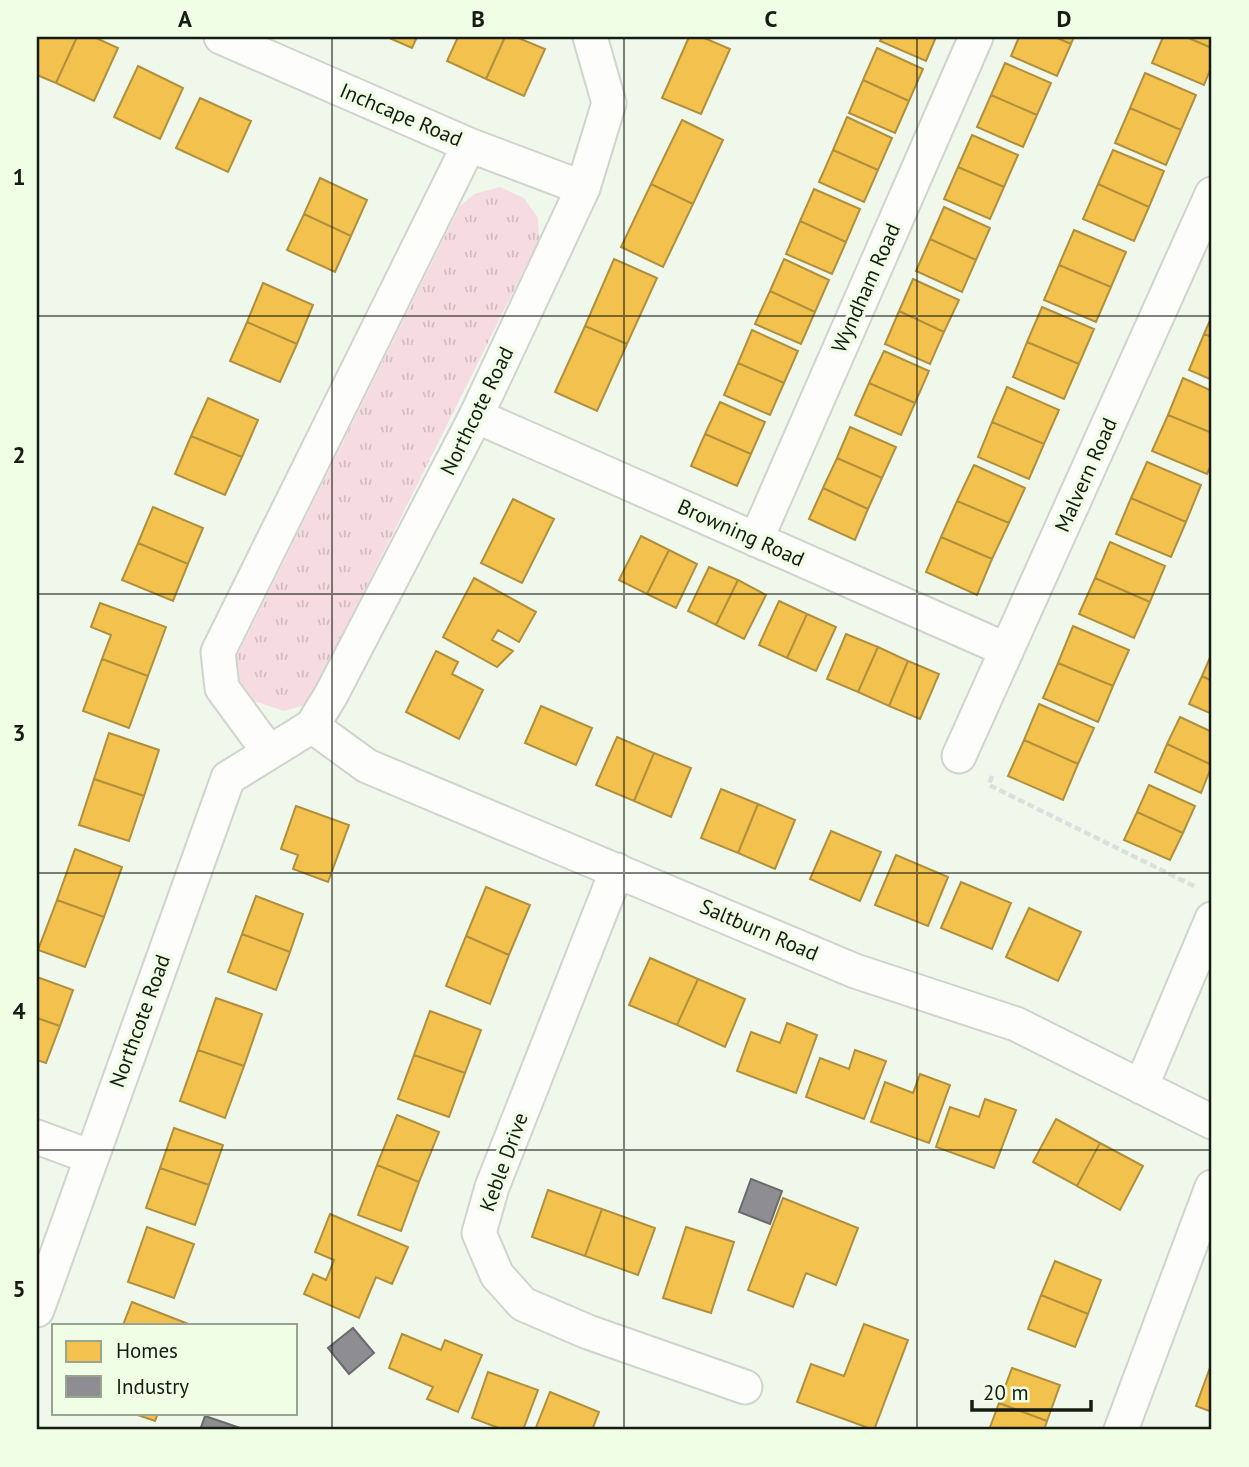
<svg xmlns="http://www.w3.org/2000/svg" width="1249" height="1467" font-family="'PT Sans',sans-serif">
<defs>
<pattern id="grass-tufts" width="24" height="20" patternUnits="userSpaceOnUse" patternTransform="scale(1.75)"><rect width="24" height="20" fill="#f6dce2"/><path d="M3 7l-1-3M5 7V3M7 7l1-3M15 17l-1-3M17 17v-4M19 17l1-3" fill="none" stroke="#d2bcc1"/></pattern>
</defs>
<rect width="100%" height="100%" fill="#f0f8eb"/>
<path fill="url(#grass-tufts)" d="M 500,187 L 524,198 L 538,218 L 539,240 L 308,704 L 284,711 L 251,700 L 239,681 L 237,656 L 460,206 L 474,194 Z"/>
<path fill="#f2c14e" stroke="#b0903c" stroke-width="2" d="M 37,37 L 77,37 L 56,83 L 37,75 Z
M 77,37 L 94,37 L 118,48 L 94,101 L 56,83 Z
M 387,37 L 417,37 L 412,48 Z
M 458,37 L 505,37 L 486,79 L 447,61 Z
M 505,37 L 516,37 L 545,49 L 524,96 L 486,79 Z
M 689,37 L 702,37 L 730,49 L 701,114 L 662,98 Z
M 882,37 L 936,37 L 926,61 L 880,41 Z
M 1019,37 L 1055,37 L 1071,44 L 1057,76 L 1011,56 Z
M 1055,37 L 1074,37 L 1071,44 Z
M 1163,37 L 1186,37 L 1212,48 L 1212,65 L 1204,85 L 1152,63 Z
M 1186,37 L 1212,37 L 1212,48 Z
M 877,48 L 923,69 L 909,101 L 863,80 Z
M 1005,63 L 1051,83 L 1037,115 L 991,95 Z
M 138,66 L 183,88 L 160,139 L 114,117 Z
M 1145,73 L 1196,95 L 1181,130 L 1130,108 Z
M 863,80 L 909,101 L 895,133 L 849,113 Z
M 991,95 L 1037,115 L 1023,147 L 977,127 Z
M 200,98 L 251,121 L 228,172 L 176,148 Z
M 1130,108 L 1181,130 L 1166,165 L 1115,143 Z
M 847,117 L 892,138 L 878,170 L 833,150 Z
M 682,120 L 723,140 L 693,204 L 651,184 Z
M 972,135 L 1018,155 L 1004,187 L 958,167 Z
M 833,150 L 878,170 L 864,202 L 819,182 Z
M 1113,150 L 1164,171 L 1149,207 L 1098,184 Z
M 958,167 L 1004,187 L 990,219 L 944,199 Z
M 320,178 L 367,200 L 351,236 L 304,214 Z
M 651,184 L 693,204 L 663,267 L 621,247 Z
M 1098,184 L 1149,207 L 1134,241 L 1083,219 Z
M 814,189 L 860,209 L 846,242 L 800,221 Z
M 944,207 L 990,228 L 976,260 L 930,239 Z
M 304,214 L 351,236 L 335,272 L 287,250 Z
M 800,221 L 846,242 L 832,274 L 786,254 Z
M 1074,230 L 1126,252 L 1111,287 L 1059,265 Z
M 930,239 L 976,260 L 962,292 L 916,271 Z
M 614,259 L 657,278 L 627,344 L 585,326 Z
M 784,259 L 829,280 L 815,312 L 770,291 Z
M 1059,265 L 1111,287 L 1096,322 L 1044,300 Z
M 913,279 L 959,300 L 944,332 L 899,311 Z
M 263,283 L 313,305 L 297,344 L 247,322 Z
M 770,291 L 815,312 L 801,344 L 755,324 Z
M 1042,307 L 1094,329 L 1079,364 L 1027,342 Z
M 899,311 L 944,332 L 930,364 L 885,344 Z
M 1212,316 L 1212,337 L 1204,334 Z
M 247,322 L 297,344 L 280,382 L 230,361 Z
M 585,326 L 627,344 L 597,411 L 555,392 Z
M 752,330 L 798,351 L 784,383 L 738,363 Z
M 1204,334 L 1212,337 L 1212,380 L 1189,370 Z
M 1027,342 L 1079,364 L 1064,399 L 1013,377 Z
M 884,351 L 929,371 L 915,403 L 869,383 Z
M 738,363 L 784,383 L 770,415 L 724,395 Z
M 1183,378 L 1212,391 L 1212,433 L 1168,415 Z
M 869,383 L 915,403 L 901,435 L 855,415 Z
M 1007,387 L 1059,410 L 1044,444 L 992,422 Z
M 208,398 L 258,420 L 242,457 L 191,436 Z
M 720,402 L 765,422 L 751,454 L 705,434 Z
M 1168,415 L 1212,433 L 1212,463 L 1207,474 L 1152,451 Z
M 992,422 L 1044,444 L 1029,479 L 978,457 Z
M 850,427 L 896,447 L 882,478 L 837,458 Z
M 705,434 L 751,454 L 737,486 L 691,466 Z
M 191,436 L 242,457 L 225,495 L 175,474 Z
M 837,458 L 882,478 L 868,509 L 823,488 Z
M 1147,462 L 1201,485 L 1186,522 L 1131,498 Z
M 974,465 L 1025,488 L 1009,523 L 957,501 Z
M 823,488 L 868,509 L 855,540 L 809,519 Z
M 1131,498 L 1186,522 L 1171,557 L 1116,534 Z
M 513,499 L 554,519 L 522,583 L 481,563 Z
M 957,501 L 1009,523 L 992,559 L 941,537 Z
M 153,507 L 203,528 L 188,564 L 138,543 Z
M 641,536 L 669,550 L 647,594 L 619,580 Z
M 941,537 L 992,559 L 977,595 L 926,572 Z
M 1110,542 L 1165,566 L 1150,602 L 1095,578 Z
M 138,543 L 188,564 L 173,601 L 122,580 Z
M 669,550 L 697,564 L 676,608 L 647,594 Z
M 709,567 L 738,580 L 716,625 L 688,611 Z
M 474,578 L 536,612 L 519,642 L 498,630 L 492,640 L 513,651 L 497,667 L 443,637 Z
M 1095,578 L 1150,602 L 1134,638 L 1079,614 Z
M 738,580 L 766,595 L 744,639 L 716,625 Z
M 779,601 L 807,614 L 787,658 L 759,645 Z
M 100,603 L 166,627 L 148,676 L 102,659 L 111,635 L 91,627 Z
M 807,614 L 836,627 L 816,671 L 787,658 Z
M 1073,626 L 1129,650 L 1113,686 L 1058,663 Z
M 846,634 L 878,647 L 858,692 L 827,679 Z
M 878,647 L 908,661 L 889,706 L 858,692 Z
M 436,651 L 458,662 L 452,674 L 483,690 L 459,739 L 406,712 Z
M 1212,653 L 1212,681 L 1202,676 Z
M 102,659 L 148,676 L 129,728 L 83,711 Z
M 908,661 L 939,674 L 920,719 L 889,706 Z
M 1058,663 L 1113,686 L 1098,722 L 1043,698 Z
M 1202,676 L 1212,681 L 1212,714 L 1189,704 Z
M 1039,704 L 1094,728 L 1078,764 L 1024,740 Z
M 541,706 L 592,728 L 576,765 L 525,743 Z
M 1180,717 L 1212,732 L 1212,765 L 1167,744 Z
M 109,733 L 159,750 L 144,796 L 94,779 Z
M 617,737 L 654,753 L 634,801 L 596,785 Z
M 1024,740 L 1078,764 L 1063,800 L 1008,776 Z
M 1167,744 L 1212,765 L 1201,793 L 1155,772 Z
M 654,753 L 691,768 L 671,817 L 634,801 Z
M 94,779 L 144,796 L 129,841 L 79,825 Z
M 1149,785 L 1195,806 L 1183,833 L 1137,812 Z
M 721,789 L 758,804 L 738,853 L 701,838 Z
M 758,804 L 795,820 L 775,869 L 738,853 Z
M 296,806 L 349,825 L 328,882 L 293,869 L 298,855 L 281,849 Z
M 1137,812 L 1183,833 L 1170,860 L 1124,840 Z
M 831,831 L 881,852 L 860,901 L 810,879 Z
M 75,849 L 122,867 L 104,917 L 57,900 Z
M 896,855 L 948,877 L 928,926 L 875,905 Z
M 961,882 L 1011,903 L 992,949 L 941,928 Z
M 486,887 L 530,905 L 509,955 L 466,936 Z
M 256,896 L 303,914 L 290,952 L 242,934 Z
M 57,900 L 104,917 L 85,967 L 38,950 Z
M 1029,908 L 1081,932 L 1058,981 L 1006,957 Z
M 242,934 L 290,952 L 276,990 L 228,972 Z
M 466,936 L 509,955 L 490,1004 L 446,986 Z
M 650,958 L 698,979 L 677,1025 L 629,1005 Z
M 37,977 L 73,990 L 60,1026 L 37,1018 Z
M 698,979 L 745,999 L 725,1047 L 677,1025 Z
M 216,998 L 262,1014 L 244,1066 L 198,1050 Z
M 430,1011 L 481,1030 L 465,1073 L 414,1055 Z
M 37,1018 L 60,1026 L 46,1063 L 37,1060 Z
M 787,1023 L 817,1035 L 796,1093 L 737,1071 L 751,1032 L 780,1043 Z
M 198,1050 L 244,1066 L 225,1118 L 180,1101 Z
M 855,1050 L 886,1061 L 864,1119 L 806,1097 L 820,1058 L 849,1069 Z
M 414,1055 L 465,1073 L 449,1117 L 398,1099 Z
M 920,1074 L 950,1085 L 929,1143 L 871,1122 L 885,1082 L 913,1093 Z
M 985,1099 L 1016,1110 L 994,1168 L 936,1147 L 950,1107 L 979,1117 Z
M 397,1115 L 439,1132 L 419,1182 L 377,1165 Z
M 1056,1119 L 1100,1143 L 1077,1186 L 1033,1162 Z
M 174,1128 L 223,1145 L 209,1185 L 160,1168 Z
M 1100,1143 L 1143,1166 L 1120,1210 L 1077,1186 Z
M 377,1165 L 419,1182 L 401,1231 L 358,1215 Z
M 160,1168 L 209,1185 L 195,1225 L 146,1208 Z
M 548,1190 L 602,1209 L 585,1256 L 532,1237 Z
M 783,1198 L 858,1228 L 836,1285 L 806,1273 L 793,1307 L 748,1290 Z
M 602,1209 L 655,1228 L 638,1275 L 585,1256 Z
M 330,1214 L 408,1247 L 392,1284 L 376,1277 L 359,1318 L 304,1294 L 313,1274 L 326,1280 L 334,1260 L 315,1252 Z
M 147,1227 L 194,1244 L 174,1298 L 128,1282 Z
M 686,1227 L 734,1242 L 711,1313 L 663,1298 Z
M 1055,1261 L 1101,1280 L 1088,1314 L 1041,1295 Z
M 1041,1295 L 1088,1314 L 1075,1347 L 1028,1329 Z
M 132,1302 L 191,1325 L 123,1325 Z
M 864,1324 L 908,1340 L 874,1430 L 797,1402 L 811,1364 L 844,1376 Z
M 402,1334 L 441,1350 L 445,1340 L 482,1355 L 458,1412 L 427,1399 L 433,1387 L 389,1368 Z
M 1212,1362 L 1212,1412 L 1196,1406 Z
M 1012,1368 L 1060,1385 L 1047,1421 L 999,1403 Z
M 488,1372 L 538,1390 L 523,1430 L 504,1430 L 472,1418 Z
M 550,1392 L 599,1412 L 592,1430 L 535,1430 Z
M 999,1403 L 1047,1421 L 1044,1430 L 989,1430 Z
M 132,1413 L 158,1413 L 155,1421 Z"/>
<path fill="#8d8d92" stroke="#6a6b6c" stroke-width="2" d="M 751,1179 L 782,1191 L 770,1224 L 739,1212 Z
M 353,1328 L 374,1353 L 349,1374 L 328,1348 Z
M 205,1416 L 246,1430 L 200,1430 Z"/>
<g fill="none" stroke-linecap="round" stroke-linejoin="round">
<g stroke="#cfd5ca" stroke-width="37">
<path id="street" d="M 221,37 L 469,145 L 583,188
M 476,416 L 1007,650
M 756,540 L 976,37
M 312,726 L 367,766 L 855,971 L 1016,1024 L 1212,1122
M 269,752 L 222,688 L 218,652 L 469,145
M 959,756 L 1212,194
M 617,870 L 492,1187 L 479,1233 L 497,1275 L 523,1304 L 588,1332 L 745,1387
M 1141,1087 L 1212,919
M 37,1137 L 91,1157
M 37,1310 L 228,778 L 312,726 L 331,695 L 476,416 L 583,188 L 609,103 L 590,37
M 1121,1430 L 1212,1187"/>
</g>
<path stroke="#dddfdc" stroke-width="4.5" stroke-dasharray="7 3.5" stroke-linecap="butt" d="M 992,776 L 989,785 L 1196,887"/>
<use href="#street" stroke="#fdfefc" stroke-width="33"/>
</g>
<path fill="none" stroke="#171c13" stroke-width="2" stroke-opacity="0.55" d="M 332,37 L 332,1430M 624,37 L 624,1430M 917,37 L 917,1430M 37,316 L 1212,316M 37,594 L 1212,594M 37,873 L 1212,873M 37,1150 L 1212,1150"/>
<g text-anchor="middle" stroke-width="7" stroke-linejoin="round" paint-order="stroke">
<g font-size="21" fill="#171c13" stroke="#effee5">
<text transform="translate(401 115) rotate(23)" y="7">Inchcape Road</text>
<text transform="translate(866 288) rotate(-66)" y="7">Wyndham Road</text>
<text transform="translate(477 411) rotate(-64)" y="7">Northcote Road</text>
<text transform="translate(1086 475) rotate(-66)" y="7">Malvern Road</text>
<text transform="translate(741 533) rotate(24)" y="7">Browning Road</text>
<text transform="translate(759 930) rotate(23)" y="7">Saltburn Road</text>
<text transform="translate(140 1021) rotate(-70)" y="7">Northcote Road</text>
<text transform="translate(504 1162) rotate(-70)" y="7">Keble Drive</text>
</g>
</g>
<rect width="1249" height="1467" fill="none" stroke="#effee5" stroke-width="77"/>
<rect x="52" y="1324" width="245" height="91" fill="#effee5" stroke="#99a491" stroke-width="2"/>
<rect x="66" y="1341" width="35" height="21" fill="#f2c14e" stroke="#99a491" stroke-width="2"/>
<text x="116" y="1358" font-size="21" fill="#171c13">Homes</text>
<rect x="66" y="1376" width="35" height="21" fill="#8d8d92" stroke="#99a491" stroke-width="2"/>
<text x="116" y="1394" font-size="21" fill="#171c13">Industry</text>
<path d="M972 1400v10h119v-10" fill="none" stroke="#171c13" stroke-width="3.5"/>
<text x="983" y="1400" font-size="21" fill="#171c13" stroke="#effee5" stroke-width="5" paint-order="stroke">20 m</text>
<rect x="38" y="38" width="1172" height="1390" fill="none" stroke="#171c13" stroke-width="2.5"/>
<g font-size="23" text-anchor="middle" font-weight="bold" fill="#171c13">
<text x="185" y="27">A</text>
<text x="478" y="27">B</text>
<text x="771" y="27">C</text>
<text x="1064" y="27">D</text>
<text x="19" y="185">1</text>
<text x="19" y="463">2</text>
<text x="19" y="741">3</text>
<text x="19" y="1019">4</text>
<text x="19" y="1297">5</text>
</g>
</svg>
